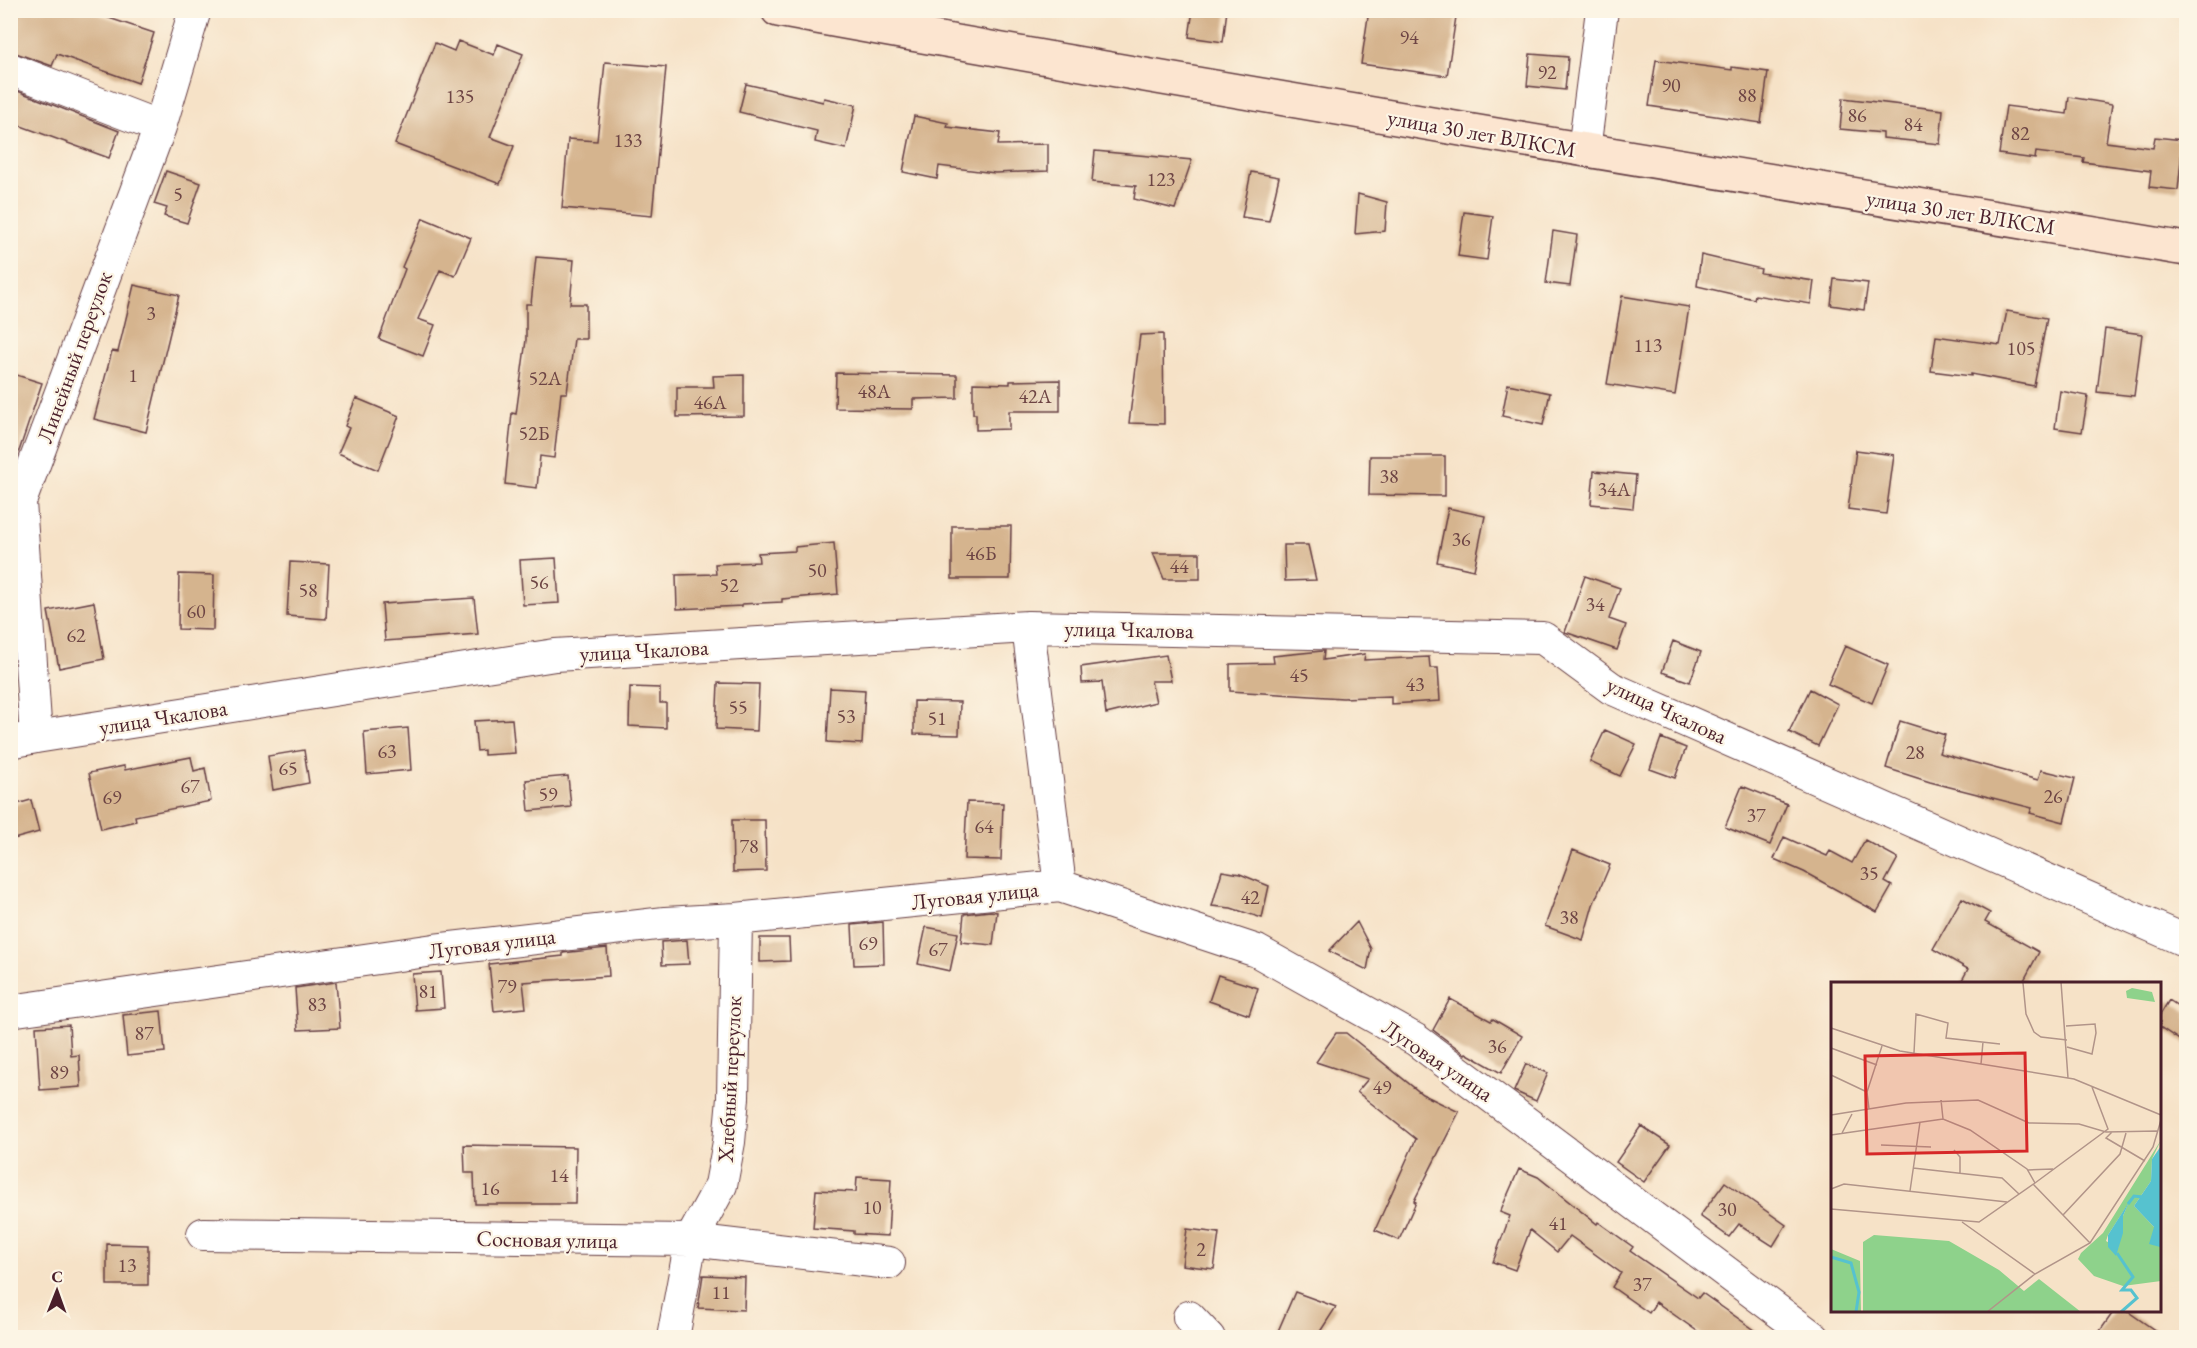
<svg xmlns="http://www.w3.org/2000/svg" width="2197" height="1348" font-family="'EB Garamond',serif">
<rect width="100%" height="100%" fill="#fcf5e5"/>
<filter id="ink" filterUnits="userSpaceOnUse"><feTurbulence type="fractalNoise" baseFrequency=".0167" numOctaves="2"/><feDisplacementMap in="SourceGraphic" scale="12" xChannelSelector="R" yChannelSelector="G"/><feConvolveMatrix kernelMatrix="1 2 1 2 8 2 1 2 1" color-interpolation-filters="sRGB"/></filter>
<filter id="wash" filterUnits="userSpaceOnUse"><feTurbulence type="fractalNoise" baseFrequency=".008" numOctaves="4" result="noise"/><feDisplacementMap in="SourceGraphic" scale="24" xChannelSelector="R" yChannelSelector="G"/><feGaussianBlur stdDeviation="1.35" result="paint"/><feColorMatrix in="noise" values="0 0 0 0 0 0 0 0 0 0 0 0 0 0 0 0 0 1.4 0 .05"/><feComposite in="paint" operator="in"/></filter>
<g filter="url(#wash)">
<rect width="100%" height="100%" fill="#f6e2c7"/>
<g id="blocks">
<path fill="#d5b48e" d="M 10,10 L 85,10 L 154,33 L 138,83 L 57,54 L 52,66 L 10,51 Z
M 1193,10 L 1227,10 L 1223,42 L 1189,37 Z
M 1369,10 L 1457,10 L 1447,76 L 1361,64 Z
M 458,41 L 494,55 L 498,44 L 523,54 L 490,137 L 514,146 L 500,184 L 395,144 L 435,43 L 454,51 Z
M 1530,54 L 1568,57 L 1565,90 L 1527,86 Z
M 1656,60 L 1732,70 L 1732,67 L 1768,72 L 1761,123 L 1649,106 Z
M 605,62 L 666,67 L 652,216 L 562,208 L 568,139 L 597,141 Z
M 746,84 L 823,102 L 824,98 L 856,105 L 846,149 L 815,142 L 817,131 L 739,112 Z
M 10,88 L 119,131 L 109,158 L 10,122 Z
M 2069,97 L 2112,104 L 2106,142 L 2153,148 L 2155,137 L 2183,140 L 2178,190 L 2149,187 L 2151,171 L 2083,162 L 2084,158 L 2036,152 L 2035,159 L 1999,154 L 2006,106 L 2067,114 Z
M 1843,98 L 1943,110 L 1940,144 L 1883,138 L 1883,133 L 1840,129 Z
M 914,116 L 948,123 L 947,127 L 1000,133 L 998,145 L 1048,144 L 1048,171 L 995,173 L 939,166 L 937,179 L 903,172 Z
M 1095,151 L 1192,160 L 1175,209 L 1134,199 L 1136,186 L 1092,182 Z
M 166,171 L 201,183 L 187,223 L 164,216 L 167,208 L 154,204 Z
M 1251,172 L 1279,177 L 1269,221 L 1242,217 Z
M 1358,194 L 1387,202 L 1385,231 L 1355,234 Z
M 1464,212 L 1493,216 L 1487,260 L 1458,256 Z
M 423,218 L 471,238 L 455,276 L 440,270 L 418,319 L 435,325 L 423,356 L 379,339 L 405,269 L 402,267 Z
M 1553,231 L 1577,235 L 1570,286 L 1546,283 Z
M 1701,255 L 1761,269 L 1760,273 L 1814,281 L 1811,304 L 1755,295 L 1754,299 L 1697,286 Z
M 536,257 L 574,260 L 570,304 L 586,304 L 586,339 L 574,339 L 567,393 L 561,393 L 554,458 L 540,456 L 537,488 L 505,484 L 512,413 L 516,414 L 526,340 L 526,304 L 531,304 Z
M 1834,279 L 1868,283 L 1864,310 L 1831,305 Z
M 134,285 L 179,295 L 146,432 L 94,419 L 112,351 L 118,352 Z
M 1622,296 L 1689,307 L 1675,395 L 1607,384 Z
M 2007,311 L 2047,318 L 2034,386 L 1971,374 L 1971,376 L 1931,371 L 1936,336 L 2000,345 Z
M 2105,329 L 2142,334 L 2134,396 L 2097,392 Z
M 1163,334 L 1164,424 L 1129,423 L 1140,335 Z
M 10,373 L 42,383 L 14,466 L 10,465 Z
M 836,373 L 957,375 L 957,398 L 913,399 L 913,409 L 835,408 Z
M 744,375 L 744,416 L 677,417 L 677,387 L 714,387 L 713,376 Z
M 1060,380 L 1060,411 L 1009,411 L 1009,429 L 976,430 L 976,414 L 973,414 L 973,383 L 1010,384 L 1010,381 Z
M 1508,384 L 1550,393 L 1543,425 L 1502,416 Z
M 2060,391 L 2088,396 L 2082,432 L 2055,428 Z
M 356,398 L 399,416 L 378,470 L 338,453 L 349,428 L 345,426 Z
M 1856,450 L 1894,455 L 1886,514 L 1848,509 Z
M 1370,456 L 1445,456 L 1445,496 L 1369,495 Z
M 1594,471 L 1636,475 L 1633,508 L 1591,504 Z
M 1448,508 L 1485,516 L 1474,570 L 1437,562 Z
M 952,526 L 1011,526 L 1010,579 L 952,579 Z
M 834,543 L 838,594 L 782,599 L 782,602 L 742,604 L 742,606 L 677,609 L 676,575 L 716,574 L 715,564 L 759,562 L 758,553 L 795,551 L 795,547 Z
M 1284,545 L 1308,545 L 1316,580 L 1285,581 Z
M 1153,553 L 1200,553 L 1200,579 L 1164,579 Z
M 556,558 L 559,603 L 523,605 L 520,560 Z
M 290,562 L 329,564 L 326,619 L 287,616 Z
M 179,574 L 214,575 L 213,630 L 178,629 Z
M 1585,576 L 1620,588 L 1609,619 L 1626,625 L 1617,650 L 1565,632 Z
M 474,598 L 478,634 L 385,641 L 382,604 Z
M 94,602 L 104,659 L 59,668 L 48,611 Z
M 1673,641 L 1701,652 L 1690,682 L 1662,672 Z
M 1845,646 L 1888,665 L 1872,703 L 1828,684 Z
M 1322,651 L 1324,651 L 1323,660 L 1365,654 L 1364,660 L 1429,657 L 1430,668 L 1438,668 L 1440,701 L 1391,704 L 1391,696 L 1343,698 L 1230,691 L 1230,664 L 1274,663 L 1273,656 Z
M 1166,655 L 1171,681 L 1151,681 L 1156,702 L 1106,714 L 1102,682 L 1082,683 L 1081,667 Z
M 718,683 L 759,684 L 757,731 L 716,729 Z
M 630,687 L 660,688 L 660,703 L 666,703 L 666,728 L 629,726 Z
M 830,688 L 865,690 L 862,744 L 827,742 Z
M 1810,689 L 1838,704 L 1818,746 L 1789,732 Z
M 914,701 L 960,702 L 959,735 L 914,734 Z
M 512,719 L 515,753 L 484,755 L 484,750 L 477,751 L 474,721 Z
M 1900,721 L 1945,735 L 1939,753 L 2038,780 L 2041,770 L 2075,778 L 2064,822 L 2030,813 L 2032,808 L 1930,782 L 1886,768 Z
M 408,728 L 411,770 L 367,774 L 364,732 Z
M 1605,730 L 1636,744 L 1620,776 L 1590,762 Z
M 1661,738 L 1686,748 L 1675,778 L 1650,769 Z
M 304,750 L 309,783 L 273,790 L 268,756 Z
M 191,757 L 194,771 L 205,768 L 211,801 L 135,816 L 136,821 L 101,829 L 89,773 L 124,766 L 125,770 Z
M 568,776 L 571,807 L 529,811 L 526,780 Z
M 1742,786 L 1787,804 L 1770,845 L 1725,827 Z
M 31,800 L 39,832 L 10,840 L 10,806 Z
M 967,802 L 1003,803 L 1001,860 L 964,859 Z
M 732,820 L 765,820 L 766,871 L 733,872 Z
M 1784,837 L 1827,856 L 1830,851 L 1852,863 L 1865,840 L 1898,858 L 1885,882 L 1892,886 L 1877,912 L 1804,872 L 1774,859 Z
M 1573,850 L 1610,865 L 1593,905 L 1583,940 L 1545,926 Z
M 1222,871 L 1240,874 L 1269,886 L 1262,918 L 1231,908 L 1212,906 Z
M 1962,898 L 1990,913 L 1985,922 L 2039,952 L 2022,984 L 1960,984 L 1968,969 L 1933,949 Z
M 990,911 L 997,912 L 993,945 L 961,942 L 964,914 Z
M 883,922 L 884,964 L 854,965 L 852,925 Z
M 1357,922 L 1371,949 L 1367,970 L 1329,951 Z
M 926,927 L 958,933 L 950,971 L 918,964 Z
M 760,938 L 789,938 L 790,961 L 760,962 Z
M 687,940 L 689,964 L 662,965 L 661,942 Z
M 607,948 L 609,976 L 523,982 L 526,1008 L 494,1011 L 489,964 L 563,956 L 563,953 Z
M 441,972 L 444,1008 L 415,1010 L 412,974 Z
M 1218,975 L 1258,988 L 1249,1015 L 1209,1001 Z
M 336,982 L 340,1028 L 298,1030 L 295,988 Z
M 1450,999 L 1491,1021 L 1493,1019 L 1522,1036 L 1501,1073 L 1466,1053 L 1465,1054 L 1433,1030 Z
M 2169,1000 L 2187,1012 L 2187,1045 L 2160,1027 L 2160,1015 Z
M 161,1011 L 165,1052 L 127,1056 L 123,1015 Z
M 69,1025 L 71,1056 L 79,1055 L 81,1087 L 40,1090 L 36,1027 Z
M 1336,1033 L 1346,1033 L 1422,1094 L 1459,1112 L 1414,1201 L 1416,1202 L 1399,1240 L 1375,1230 L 1416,1139 L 1357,1092 L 1368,1079 L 1316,1062 Z
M 1526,1064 L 1548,1073 L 1536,1101 L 1514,1091 Z
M 1641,1126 L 1670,1145 L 1644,1182 L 1616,1162 Z
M 464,1145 L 576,1147 L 575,1204 L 475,1204 L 474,1173 L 465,1173 Z
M 1519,1169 L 1538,1177 L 1597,1224 L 1598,1222 L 1633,1247 L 1630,1251 L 1698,1298 L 1702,1293 L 1766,1338 L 1707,1338 L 1656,1302 L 1649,1313 L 1612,1287 L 1621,1273 L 1570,1236 L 1557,1252 L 1530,1230 L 1515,1270 L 1493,1262 L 1510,1216 L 1500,1212 Z
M 857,1177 L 891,1179 L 888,1236 L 854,1234 L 854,1231 L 813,1228 L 816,1190 L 856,1192 Z
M 1725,1182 L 1786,1225 L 1773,1246 L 1739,1224 L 1729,1237 L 1700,1216 Z
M 1187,1229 L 1219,1233 L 1214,1269 L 1182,1265 Z
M 107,1244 L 148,1245 L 148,1285 L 107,1285 Z
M 703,1275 L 745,1277 L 744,1310 L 698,1308 Z
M 1295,1292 L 1336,1307 L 1316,1338 L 1275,1338 Z
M 2114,1311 L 2127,1311 L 2166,1338 L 2095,1338 Z"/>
</g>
</g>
<g filter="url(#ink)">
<use href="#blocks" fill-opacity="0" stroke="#643c42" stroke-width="1.5"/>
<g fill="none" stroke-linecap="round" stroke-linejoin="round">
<g stroke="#643c42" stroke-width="34">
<path id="street" d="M 10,69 L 160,127
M 1584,150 L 1602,10
M 1028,627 L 1060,886
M 36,737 L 20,502 L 160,127 L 195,10
M 10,742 L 36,737 L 555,655 L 1028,627 L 1543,638 L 1611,688 L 2186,941
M 10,1011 L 434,950 L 665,923 L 736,919 L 1060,886 L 1257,951 L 1416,1040 L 1814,1338
M 203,1234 L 691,1240 L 889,1263
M 1189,1317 L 1209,1338
M 673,1338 L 691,1240 L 721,1185 L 729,1142 L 733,1098 L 736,919"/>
</g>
<g stroke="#643c42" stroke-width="36">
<path id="secondary" d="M 778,10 C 1247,95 1717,172 2186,249"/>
</g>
<use href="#street" stroke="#fff" stroke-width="32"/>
<use href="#secondary" stroke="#fce5d0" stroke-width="33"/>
</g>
</g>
<g text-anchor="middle" stroke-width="4.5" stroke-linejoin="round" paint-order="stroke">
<g font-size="20" fill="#6d4444">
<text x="1409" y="44">94</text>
<text x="1547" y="79">92</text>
<text x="1671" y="92">90</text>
<text x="1747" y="102">88</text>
<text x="460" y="103">135</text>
<text x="1857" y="122">86</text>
<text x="1913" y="131">84</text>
<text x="2020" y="140">82</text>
<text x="628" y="147">133</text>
<text x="1161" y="186">123</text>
<text x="178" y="201">5</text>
<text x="151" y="320">3</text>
<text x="1648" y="352">113</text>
<text x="2021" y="355">105</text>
<text x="133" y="382">1</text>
<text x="545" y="385">52А</text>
<text x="874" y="398">48А</text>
<text x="1035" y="403">42А</text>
<text x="710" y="409">46А</text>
<text x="534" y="440">52Б</text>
<text x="1389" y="483">38</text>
<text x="1614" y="496">34А</text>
<text x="1461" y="546">36</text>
<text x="981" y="560">46Б</text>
<text x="1179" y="573">44</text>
<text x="817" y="577">50</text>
<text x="539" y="589">56</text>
<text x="729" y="592">52</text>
<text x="308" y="597">58</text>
<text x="1595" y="611">34</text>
<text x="196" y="618">60</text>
<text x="76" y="642">62</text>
<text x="1299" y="682">45</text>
<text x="1415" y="691">43</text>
<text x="738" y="714">55</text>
<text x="846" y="723">53</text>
<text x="937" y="725">51</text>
<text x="387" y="758">63</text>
<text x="1915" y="759">28</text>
<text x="288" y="775">65</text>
<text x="190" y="793">67</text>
<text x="548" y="801">59</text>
<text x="2053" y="803">26</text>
<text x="112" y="804">69</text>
<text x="1756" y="822">37</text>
<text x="984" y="833">64</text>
<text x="749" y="853">78</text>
<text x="1869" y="880">35</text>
<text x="1250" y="904">42</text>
<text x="1569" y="924">38</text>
<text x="868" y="950">69</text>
<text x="938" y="956">67</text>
<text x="507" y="993">79</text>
<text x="428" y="998">81</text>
<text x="317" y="1011">83</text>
<text x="144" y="1040">87</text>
<text x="1497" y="1053">36</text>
<text x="59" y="1079">89</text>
<text x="1382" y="1094">49</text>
<text x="559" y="1182">14</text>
<text x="490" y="1195">16</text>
<text x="872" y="1214">10</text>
<text x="1727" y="1216">30</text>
<text x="1558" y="1230">41</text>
<text x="1201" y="1256">2</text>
<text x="127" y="1272">13</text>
<text x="1642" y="1291">37</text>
<text x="721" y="1299">11</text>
</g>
<g font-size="22" fill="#4a1f2b" stroke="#fcf5e5">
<text transform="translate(1482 133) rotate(10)" y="8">улица 30 лет ВЛКСМ</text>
<text transform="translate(1961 212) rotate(9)" y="8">улица 30 лет ВЛКСМ</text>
<text transform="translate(74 357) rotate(-70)" y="8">Линейный переулок</text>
<text transform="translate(1129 629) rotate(1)" y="8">улица Чкалова</text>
<text transform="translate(644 650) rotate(-3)" y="8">улица Чкалова</text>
<text transform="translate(1667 710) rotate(25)" y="8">улица Чкалова</text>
<text transform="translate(163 717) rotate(-9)" y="8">улица Чкалова</text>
<text transform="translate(975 895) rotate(-6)" y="8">Луговая улица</text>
<text transform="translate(492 943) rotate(-7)" y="8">Луговая улица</text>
<text transform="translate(1438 1060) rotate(34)" y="8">Луговая улица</text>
<text transform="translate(729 1079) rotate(-87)" y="8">Хлебный переулок</text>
<text transform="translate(547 1239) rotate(1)" y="8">Сосновая улица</text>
</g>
</g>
<g transform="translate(1831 982)">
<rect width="330" height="330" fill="#f6e2c7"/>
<path d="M 301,6 L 321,10 L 324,20 L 296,16 L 295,9 ZM 330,158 L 321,177 L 320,199 L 303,224 L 323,245 L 330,264 L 330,299 L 292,304 L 263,294 L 247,277 L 250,271 L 272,251 ZM 297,222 L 292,234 L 287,266 L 275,259 L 277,253 ZM 43,253 L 118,259 L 168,288 L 193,309 L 208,297 L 250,330 L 32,330 L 32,260 ZM 0,267 L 29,279 L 30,330 L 0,330 Z" fill="#8ed28b" fill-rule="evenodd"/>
<path d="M 330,164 L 330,264 L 329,265 L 318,262 L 323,245 L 303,224 L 320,199 L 321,177 ZM 298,220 L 292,234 L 292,251 L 285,274 L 277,265 L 277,253 Z" fill="#56c2cf"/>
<path fill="none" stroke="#56c2cf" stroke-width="3" d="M 297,222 L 303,214 L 312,215M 286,271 L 302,295 L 291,308 L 300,308 L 306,316 L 290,330M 0,275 L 20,281 L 28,310 L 25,330"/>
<path fill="none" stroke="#b19489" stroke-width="1.5" d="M 230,0 L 237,96M 192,1 L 195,32 L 203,50 L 210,55 L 236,58M 235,44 L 264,42 L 265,51 L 261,72 L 236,65M 0,46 L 69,69 L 243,97 L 330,133M 0,66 L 46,83M 83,71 L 85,32 L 117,41 L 115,56 L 169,62M 150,82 L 152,60M 0,93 L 36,110M 110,118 L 112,137M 38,127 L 36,110 L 51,64M 0,133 L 75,121 L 147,118 L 198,141 L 248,142 L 275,150 L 326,149M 281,150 L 275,156 L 314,179M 11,151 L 21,132M 0,153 L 112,137 L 139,148 L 196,187 L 204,201 L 277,147 L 261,105M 50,163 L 100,165M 123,168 L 129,175 L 129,191M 82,186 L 171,196 L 188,212M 197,188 L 222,187M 202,202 L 259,261M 0,207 L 13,202 L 176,220M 79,209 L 89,140M 0,227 L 148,240 L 204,201M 232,233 L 289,172 L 295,151M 131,240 L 204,292M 156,330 L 204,292 L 259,261 L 322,165 L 330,138"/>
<path fill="#d62828" fill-opacity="0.15" stroke="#d62828" stroke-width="3" d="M 194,71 L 196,169 L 36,172 L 34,74 Z"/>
<rect width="330" height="330" fill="none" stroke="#4a1f2b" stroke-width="3"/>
</g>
<rect width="2197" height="1348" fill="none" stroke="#fcf5e5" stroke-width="36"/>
<g transform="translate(57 1291) rotate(1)" stroke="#fcf5e5" stroke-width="4.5" paint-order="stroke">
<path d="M0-4.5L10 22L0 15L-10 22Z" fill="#4a1f2b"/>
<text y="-9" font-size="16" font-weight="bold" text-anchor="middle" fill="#4a1f2b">С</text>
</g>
</svg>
